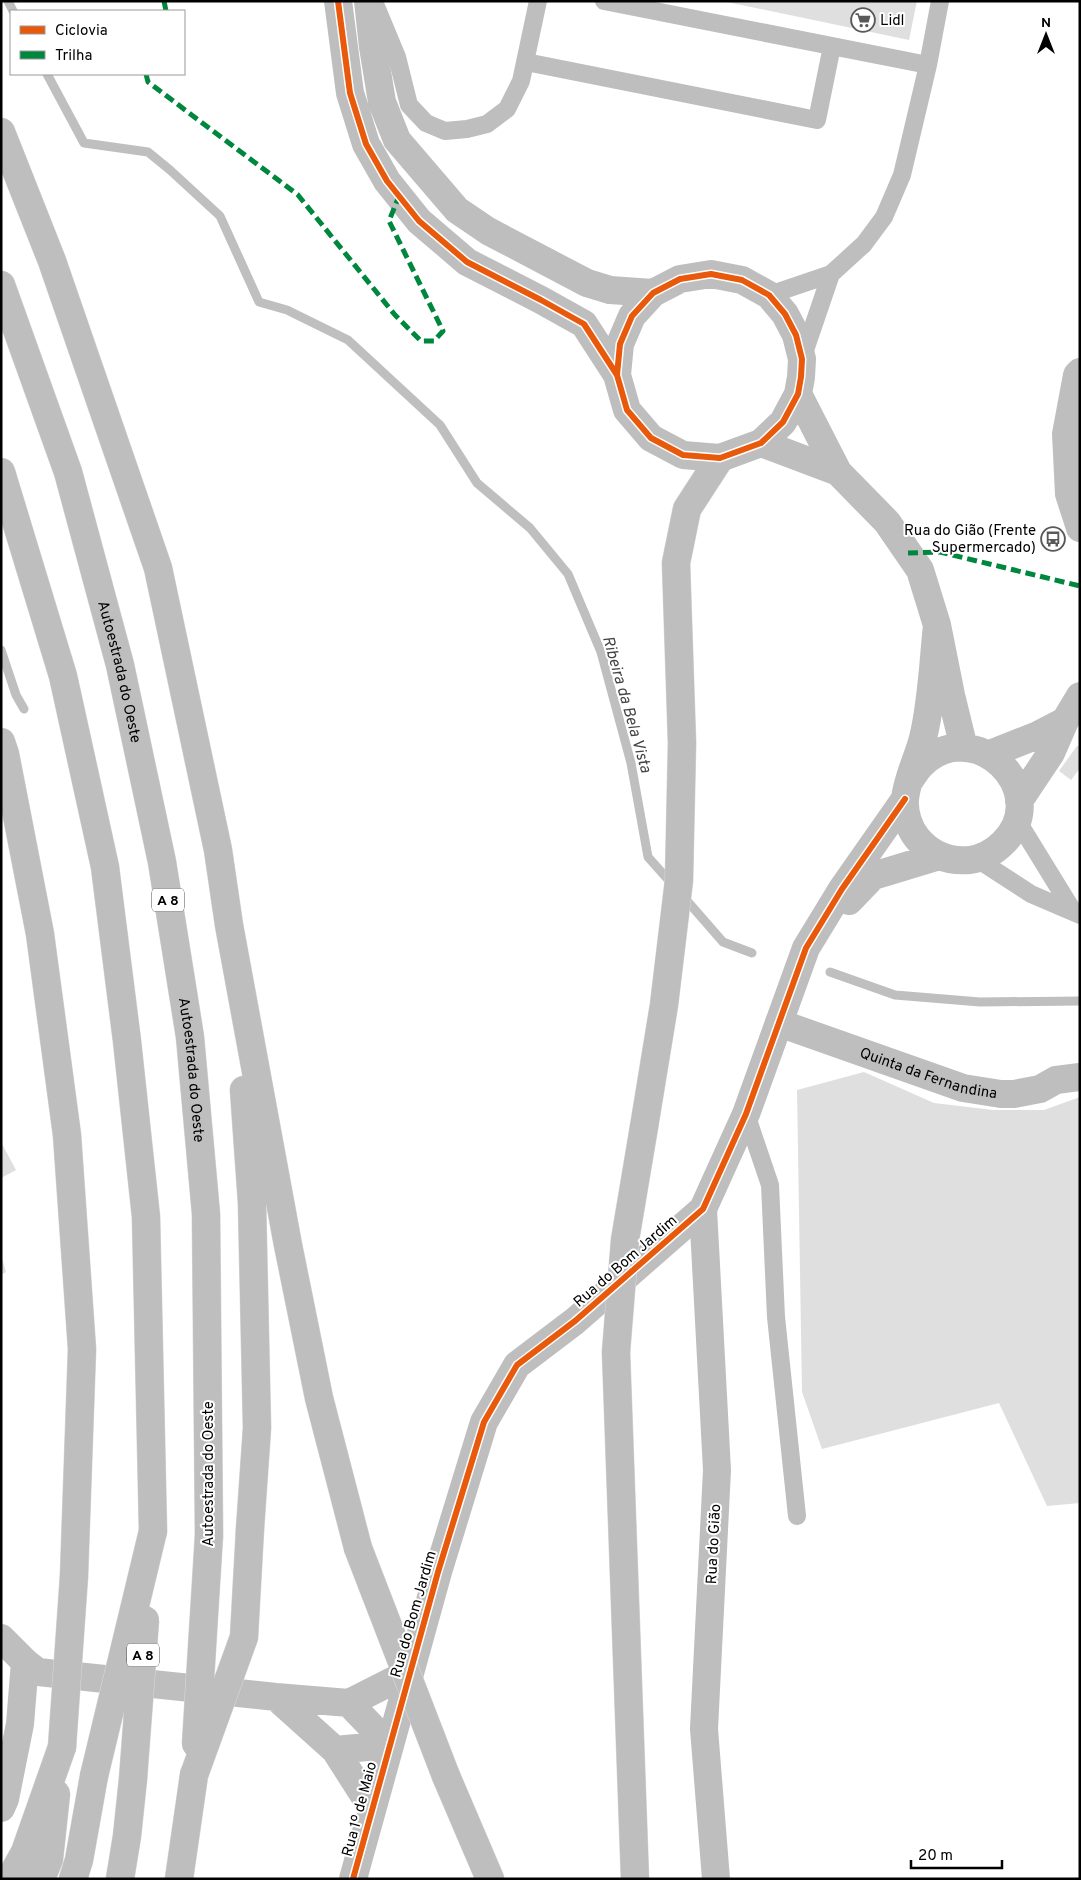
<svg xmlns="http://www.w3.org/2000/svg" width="1081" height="1880" font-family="Overpass,sans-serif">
<rect width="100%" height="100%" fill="#fff"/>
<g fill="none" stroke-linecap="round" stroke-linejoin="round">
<path stroke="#bfbfbf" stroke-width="9" d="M 8,1 L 13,11
M 47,74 L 84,143 L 148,152 L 170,170 L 220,216 L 259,302 L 287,310 L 348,340 L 440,425 L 477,483 L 530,528 L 568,574 L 601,652 L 631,763 L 648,857 L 672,884
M 1,650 L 16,695 L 24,709
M 682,895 L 723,942 L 752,953
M 830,972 L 895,995 L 980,1002 L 1080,1001"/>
</g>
<path fill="#dfdfdf" d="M 722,1 L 917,1 L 909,40 Z
M 1077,746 L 1080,747 L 1080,768 L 1071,780 L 1059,771 Z
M 864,1072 L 934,1103 L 993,1110 L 1044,1110 L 1080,1097 L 1080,1503 L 1047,1506 L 999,1403 L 822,1449 L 802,1392 L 797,1090 Z
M 1,1142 L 16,1170 L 1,1178 Z
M 1,1255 L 6,1272 L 1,1275 Z"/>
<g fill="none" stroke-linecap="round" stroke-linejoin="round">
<g stroke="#dbdbdb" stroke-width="29">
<g id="motorway">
<path d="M 1,132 L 52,261 L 158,568 L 218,850 L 229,925 L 288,1245 L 319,1398 L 358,1548"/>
<path id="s2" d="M 1,285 L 68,472 L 120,665 L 162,862 L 190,1037 L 206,1214 L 209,1535"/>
<path d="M 1,472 L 63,676 L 105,867 L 127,1041 L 146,1217 L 153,1531"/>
<path d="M 1,742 L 5,754 L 40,934 L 67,1135 L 82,1349 L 74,1576"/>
<path d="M 244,1090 L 252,1203 L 257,1428 L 250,1529"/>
<path d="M 644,1127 L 664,1005 L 679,880 L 682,743 L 676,563 L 687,509 L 720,458"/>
<path d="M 616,1352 L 635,1879"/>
<path d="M 446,1776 L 490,1879"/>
<path d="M 10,1879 L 25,1852 L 62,1747"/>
<path d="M 41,1879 L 49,1859 L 56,1794"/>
<path d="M 73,1879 L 79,1860 L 94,1776"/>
<path d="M 120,1879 L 127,1836 L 133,1779"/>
<path d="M 179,1879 L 194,1775"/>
</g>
</g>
<path stroke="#bebebe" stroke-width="18" d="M 604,1 L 928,65
M 375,4 L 397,57 L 409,105 L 426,123 L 445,131 L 467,129 L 487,124 L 507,109 L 521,81 L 538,1
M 526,62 L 817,120 L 832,46
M 769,295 L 831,274 L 864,244 L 884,217 L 902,175 L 928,65 L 940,1
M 803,356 L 831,274
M 1017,820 L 1073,911
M 977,859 L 1031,894 L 1080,915
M 746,1114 L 770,1185 L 776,1317 L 797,1516"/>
<g stroke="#bebebe" stroke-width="28">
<path id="s1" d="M 779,1023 L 963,1088 L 1001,1094 L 1014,1094 L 1040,1089 L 1056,1080 L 1080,1077"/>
<path d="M 703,1209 L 717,1470 L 704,1729 L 716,1879"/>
<path d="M 1,1808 L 5,1799 L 20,1724 L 25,1662"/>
</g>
<path stroke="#bebebe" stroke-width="28" d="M 338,1 L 350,93 L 366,144 L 387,181 L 419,221 L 467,262 L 541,300 L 584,324 L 617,375 L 627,410 L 651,438 L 683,455 L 720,458 L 761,443 L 783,422 L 798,394 L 801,377 L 802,359 L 796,335 L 785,314 L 769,295 L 742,280 L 711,274 L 680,279 L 653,293 L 632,316 L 620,344 L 617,375
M 368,1 L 373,47 L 382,102 L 397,140 L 457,210 L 488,231 L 587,283 L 610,290 L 653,293
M 1080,372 L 1077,375 L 1066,434 L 1069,494 L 1080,528
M 798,394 L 838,472 L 887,522 L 920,570 L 937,625 L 951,695 L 964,748
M 761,443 L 838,472
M 990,754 L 1038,735 L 1065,721
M 910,780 C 913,776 917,769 921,765 C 974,712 1055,792 1003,843 C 994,852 983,858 970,860 C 949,862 931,855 917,838 C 909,828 904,813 905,799 C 907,778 918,758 923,738 C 932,701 933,662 937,625
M 1019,801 L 1051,753 L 1065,721 L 1080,696
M 849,901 L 873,876 L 939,856
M 1,1638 L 25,1662 L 38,1672 L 276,1697 L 349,1703 L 410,1672
M 276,1697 L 335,1750 L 372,1808
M 349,1703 L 389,1745
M 335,1750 L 389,1745
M 353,1879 L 438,1572 L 484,1422 L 517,1365 L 575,1321 L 703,1209 L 746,1114 L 806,948 L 842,889 L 905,799"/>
<use href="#motorway" stroke="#bebebe" stroke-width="28"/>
<g stroke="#dbdbdb" stroke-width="29" stroke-linecap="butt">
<path id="motorway-bridge" d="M 616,1352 L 625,1240 L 644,1127
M 358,1548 L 446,1776
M 196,1744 L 209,1535
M 62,1747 L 74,1576
M 194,1775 L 244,1637 L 250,1529
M 94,1776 L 153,1531
M 133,1779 L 145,1620"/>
</g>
<use href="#motorway-bridge" stroke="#bebebe" stroke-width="28"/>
<path stroke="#00873e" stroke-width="5" stroke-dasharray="10 5" stroke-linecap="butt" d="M 164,1 L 166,11
M 146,74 L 148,82 L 298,195 L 395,315 L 421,341 L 434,341 L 443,331 L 389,221 L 399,196
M 908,553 L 940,552 L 1080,586"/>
<g stroke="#fff" stroke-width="9">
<path id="cycleway" d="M 338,1 L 350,93 L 366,144 L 387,181 L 419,221 L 467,262 L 541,300 L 584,324 L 617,375 L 627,410 L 651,438 L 683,455 L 720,458 L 761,443 L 783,422 L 798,394 L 801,377 L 802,359 L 796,335 L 785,314 L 769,295 L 742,280 L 711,274 L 680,279 L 653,293 L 632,316 L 620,344 L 617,375
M 353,1879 L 438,1572 L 484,1422 L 517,1365 L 575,1321 L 703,1209 L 746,1114 L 806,948 L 842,889 L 905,799"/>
</g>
<use href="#cycleway" stroke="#e8590c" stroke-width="6"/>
</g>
<defs>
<g id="supermarket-ring" transform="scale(1.25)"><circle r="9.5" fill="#fff" stroke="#595959" stroke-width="1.5"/><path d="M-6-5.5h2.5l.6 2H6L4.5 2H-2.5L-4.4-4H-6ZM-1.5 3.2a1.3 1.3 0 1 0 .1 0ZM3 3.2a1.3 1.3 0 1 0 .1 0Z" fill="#595959"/></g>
<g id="bus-ring" transform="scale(1.25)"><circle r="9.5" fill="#fff" stroke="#595959" stroke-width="1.5"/><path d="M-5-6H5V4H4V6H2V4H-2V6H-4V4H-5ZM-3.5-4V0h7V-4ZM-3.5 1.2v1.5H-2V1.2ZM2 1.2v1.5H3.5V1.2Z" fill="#595959"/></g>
</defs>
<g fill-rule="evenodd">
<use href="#supermarket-ring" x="863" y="20"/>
<use href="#bus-ring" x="1053" y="539"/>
</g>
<g text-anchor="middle" stroke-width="4" stroke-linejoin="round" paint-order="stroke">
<g fill="#fff" stroke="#4c4c4c" stroke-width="1">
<rect x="152" y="888.5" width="32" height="23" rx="4"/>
<rect x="127" y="1643.5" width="32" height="23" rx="4"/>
</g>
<g font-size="14" font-weight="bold" fill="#000">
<text x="168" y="905">A 8</text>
<text x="143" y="1660">A 8</text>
</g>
<g font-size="15" fill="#000" stroke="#fff" text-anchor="start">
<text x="880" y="25">Lidl</text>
<text x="1036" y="535" text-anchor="end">Rua do Gião (Frente<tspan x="1036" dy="17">Supermercado)</tspan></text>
</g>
<g font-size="15" fill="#000" stroke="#fff">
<text dy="5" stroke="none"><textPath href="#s2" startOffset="405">Autoestrada do Oeste</textPath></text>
<text dy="5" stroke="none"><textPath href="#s2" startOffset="810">Autoestrada do Oeste</textPath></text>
<text dy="5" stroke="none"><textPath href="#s1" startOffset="158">Quinta da Fernandina</textPath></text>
<text transform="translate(625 1261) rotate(-41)" y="5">Rua do Bom Jardim</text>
<text transform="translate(208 1474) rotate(-90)" y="5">Autoestrada do Oeste</text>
<text transform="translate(713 1544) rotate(-87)" y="5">Rua do Gião</text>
<text transform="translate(413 1614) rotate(-74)" y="5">Rua do Bom Jardim</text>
<text transform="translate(359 1809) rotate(-75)" y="5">Rua 1º de Maio</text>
</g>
<g font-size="16" font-style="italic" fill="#444" stroke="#fff">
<text transform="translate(628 704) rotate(74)" y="6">Ribeira da Bela Vista</text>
</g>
</g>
<rect width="1081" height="1880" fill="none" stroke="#000000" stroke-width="5"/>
<rect x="10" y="10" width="175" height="65" fill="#ffffff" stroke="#999999"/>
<rect x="20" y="26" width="25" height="8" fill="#e8590c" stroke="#999999"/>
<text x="55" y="35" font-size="15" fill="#000000">Ciclovia</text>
<rect x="20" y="51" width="25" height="8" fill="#00873e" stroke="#999999"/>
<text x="55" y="60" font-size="15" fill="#000000">Trilha</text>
<g transform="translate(1046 35)" stroke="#ffffff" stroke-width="4" paint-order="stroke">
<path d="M0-4L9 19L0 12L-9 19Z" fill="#000000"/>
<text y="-8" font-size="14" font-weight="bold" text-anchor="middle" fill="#000000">N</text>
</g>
<path d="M911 1860v8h91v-8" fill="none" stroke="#000000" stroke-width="2.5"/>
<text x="918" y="1860" font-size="15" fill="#000000" stroke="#ffffff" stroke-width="4" paint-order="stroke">20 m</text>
</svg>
